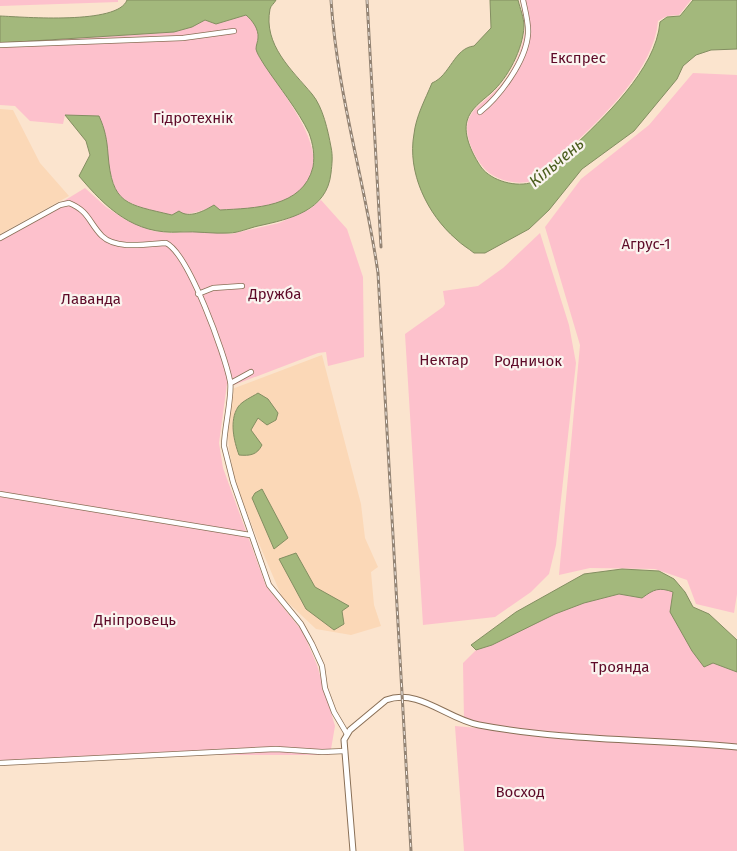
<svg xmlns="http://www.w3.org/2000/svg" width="737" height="851" font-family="'Fira Sans',sans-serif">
<rect width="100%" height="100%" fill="#fbe4ce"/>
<path fill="#fbd8b7" d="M 0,109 L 13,110 L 40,163 L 69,196 L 0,234 Z
M 322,355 L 361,504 L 365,538 L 378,567 L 371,572 L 374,605 L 381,626 L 351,635 L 316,629 L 282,597 L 260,546 L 235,482 L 229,450 L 227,416 L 232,389 Z"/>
<path fill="#fdc1cc" d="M 0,0 L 118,0 L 118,2 L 0,6 Z
M 520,0 L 691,0 L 679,15 L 667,16 L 658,21 C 654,70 602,117 569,149 C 558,160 546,176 531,181 C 516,186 492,179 483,167 C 474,156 464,136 468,121 C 472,108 484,102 493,93 C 510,78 525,49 525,26 C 525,18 522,8 520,0 Z
M 246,15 C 252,20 259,29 258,38 C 258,41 256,45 256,49 C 257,54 262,61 265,66 C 289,103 352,175 281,202 C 262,209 240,209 220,210 L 214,205 C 184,222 144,215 117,194 L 109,169 L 65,115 L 63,124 L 30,121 L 15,106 L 0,105 L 0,43 L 174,32 L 192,27 L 205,20 L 216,24 Z
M 693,73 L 737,75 L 737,594 L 734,613 L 696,604 L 687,580 L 655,569 L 590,568 L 559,575 L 580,345 L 545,227 L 581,179 L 649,125 Z
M 85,188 L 106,207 L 126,220 L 153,231 L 170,233 L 206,231 L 231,234 L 279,223 L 310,209 L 321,200 L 347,229 L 363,277 L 364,357 L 328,366 L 326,352 L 318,353 L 234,385 L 227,384 L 219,443 L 223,468 L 266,586 L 303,632 L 317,665 L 335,726 L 330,755 L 124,755 L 0,761 L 0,240 Z
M 540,233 L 569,325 L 576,363 L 556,545 L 549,574 L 531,592 L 495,617 L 423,625 L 405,334 L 443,307 L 445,304 L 443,291 L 478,286 L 503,268 Z
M 660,588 L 673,592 L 670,612 L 713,663 L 737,672 L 737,746 L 692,745 L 482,725 L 464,721 L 463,663 L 476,650 L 492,645 L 555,614 L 584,603 L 619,594 L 642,598 L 652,590 Z
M 455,726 L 670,746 L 737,748 L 737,851 L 464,851 Z"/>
<path fill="#a3b87c" stroke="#838e61" d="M 127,0 L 276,0 C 274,4 271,5 270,9 C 263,45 292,70 312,94 C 323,107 328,131 331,147 C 333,156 332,164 331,173 C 327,211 290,219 258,226 C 249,228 238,233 229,233 C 213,234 197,231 180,232 C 134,235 106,208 79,176 L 90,155 L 86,141 L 65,115 L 99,116 C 105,129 107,140 108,154 C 112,205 126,204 172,215 L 179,211 C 189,219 204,211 214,205 L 220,210 C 254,208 303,208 313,167 C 315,155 313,144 309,133 C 298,110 279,87 265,66 C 262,61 257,54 256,49 C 256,45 258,41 258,38 C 259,29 252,20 246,15 L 216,24 L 205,20 L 192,27 L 174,32 L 0,43 L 0,16 C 24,17 118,25 127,0 Z
M 490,0 L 518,0 C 520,8 524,18 524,26 C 523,49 508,78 491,93 C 482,101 470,109 467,121 C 463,136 473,155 481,167 C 491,181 517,188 533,182 C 548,176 559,161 570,150 C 603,118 656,70 660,22 L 667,17 L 680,16 L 693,0 L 737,0 L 737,49 L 711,50 L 696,55 L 683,66 L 677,79 L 634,131 L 582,169 L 549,210 L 529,229 L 485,253 L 474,253 C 468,248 462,245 456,239 C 427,214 407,172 414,134 C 416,116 425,100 432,83 C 450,76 454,48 474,46 L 491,28 Z
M 258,393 L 268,399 L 278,413 L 276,420 L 267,425 L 258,418 L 251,430 L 262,445 C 257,455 250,456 239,455 C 234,441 229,421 238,407 C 242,401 252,397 258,393 Z
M 262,489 L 288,538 L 274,549 L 252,498 L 255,493 Z
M 296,553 L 315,587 L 349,606 L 342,611 L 344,624 L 334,630 L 306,609 L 279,559 Z
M 622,569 L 659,571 L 674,579 L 685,592 L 693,607 L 709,614 L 737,640 L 737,672 L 713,663 L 704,667 L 692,651 L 670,612 L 673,592 C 659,587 654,589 642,598 L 619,594 L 584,603 L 555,614 L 492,645 L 476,650 L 471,645 L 516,612 L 584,574 Z"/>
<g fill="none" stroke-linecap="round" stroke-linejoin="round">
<g stroke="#896f56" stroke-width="6">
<path id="minor" d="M 0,45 L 183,38 L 234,31
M 480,112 C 500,96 526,61 528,34 C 529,24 525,10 523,0
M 0,238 L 60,205 L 69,203 C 89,211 89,223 102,236 C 116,250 148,244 166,243 C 189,254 225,355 230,381 C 233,393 224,429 224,446 L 233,482 L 269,585 L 301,624 L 312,644 L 322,666 L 325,688 L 334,712 L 347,734
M 198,294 L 213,288 L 242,286
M 231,383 L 251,372
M 0,494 L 250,535
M 0,763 L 276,749 L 322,752 L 345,751"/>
</g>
<g stroke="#896f56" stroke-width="7">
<path id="tertiary" d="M 353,851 L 344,740 L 350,730 L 386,700 C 419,688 447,719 479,725 C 564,741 651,739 737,747"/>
</g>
<use href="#minor" stroke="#fff" stroke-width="4.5"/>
<use href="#tertiary" stroke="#fff" stroke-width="5"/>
<g stroke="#938373" stroke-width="3">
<path id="rail" d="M 331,0 C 337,93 365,182 378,273 L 411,851
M 367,0 L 381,247"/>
</g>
<use href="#rail" stroke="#faf4ef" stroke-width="1" stroke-dasharray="4" stroke-linecap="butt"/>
</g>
<g text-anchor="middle" stroke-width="4.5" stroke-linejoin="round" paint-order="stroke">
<g font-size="15" fill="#5d0a28" stroke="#faf4ef">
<text x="578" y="63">Експрес</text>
<text x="193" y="123">Гідротехнік</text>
<text x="646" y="249">Агрус-1</text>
<text x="275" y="299">Дружба</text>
<text x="91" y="304">Лаванда</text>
<text x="444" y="365">Нектар</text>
<text x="528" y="366">Родничок</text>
<text x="135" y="625">Дніпровець</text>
<text x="620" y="672">Троянда</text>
<text x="520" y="797">Восход</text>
</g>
<g font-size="16" font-style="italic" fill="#4b5e1e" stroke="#faf4ef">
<text transform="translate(556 162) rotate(-40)" y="6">Кільчень</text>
</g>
</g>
</svg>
